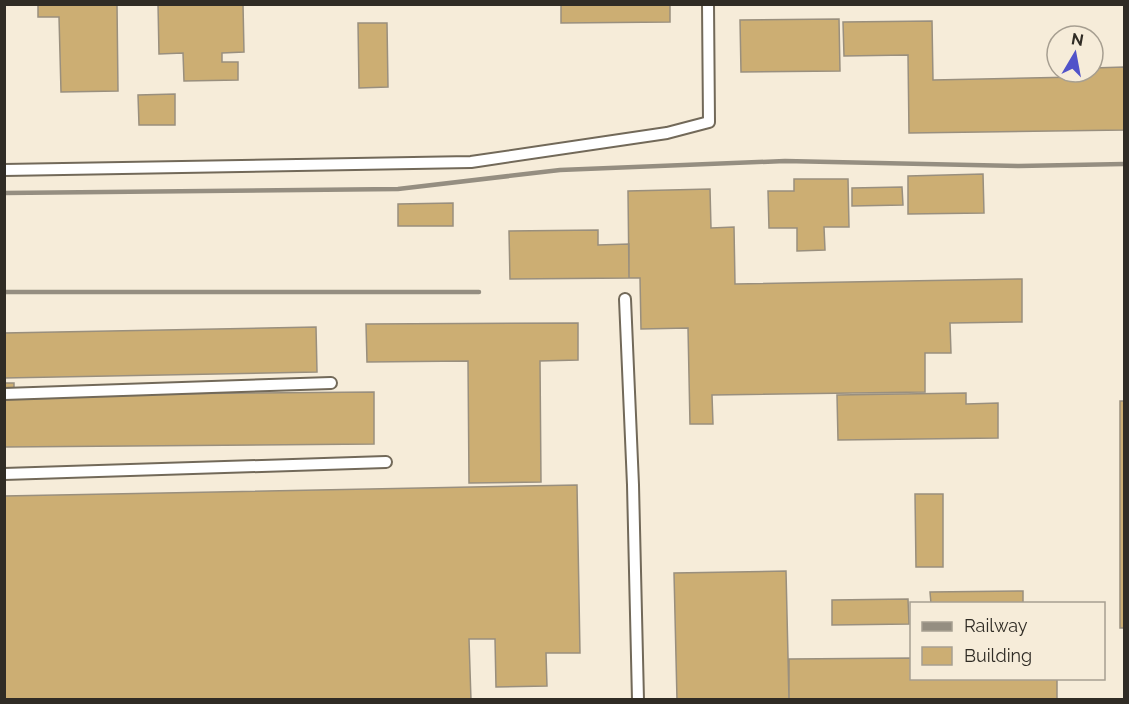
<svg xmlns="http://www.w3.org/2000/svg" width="1129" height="704" font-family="Raleway,sans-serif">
<rect width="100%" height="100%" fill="#f6ecd9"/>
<path fill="#ccae73" stroke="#998f7e" stroke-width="1.5" d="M 38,4 L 117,4 L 118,91 L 61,92 L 59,17 L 38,17 Z
M 158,4 L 243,4 L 244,52 L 222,53 L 222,62 L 238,62 L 238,80 L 184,81 L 183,53 L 159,54 Z
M 561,4 L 670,4 L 670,22 L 561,23 Z
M 839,19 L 840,71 L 741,72 L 740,20 Z
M 932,21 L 933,80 L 1077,77 L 1077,72 L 1093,72 L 1093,68 L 1124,67 L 1124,130 L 909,133 L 908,55 L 844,56 L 843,22 Z
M 358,23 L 387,23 L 388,87 L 359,88 Z
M 175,94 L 175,125 L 139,125 L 138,95 Z
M 983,174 L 984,213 L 908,214 L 908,176 Z
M 794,179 L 848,179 L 849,227 L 824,227 L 825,250 L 797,251 L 797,228 L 769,228 L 768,191 L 794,191 Z
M 902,187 L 903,205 L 852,206 L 852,188 Z
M 710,189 L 711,228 L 734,227 L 735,284 L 1022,279 L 1022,322 L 950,323 L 951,353 L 925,353 L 925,392 L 712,395 L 713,424 L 690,424 L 688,328 L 641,329 L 640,278 L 629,278 L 628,191 Z
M 453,203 L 453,226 L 398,226 L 398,204 Z
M 598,230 L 598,245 L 629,244 L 629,278 L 510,279 L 509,231 Z
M 578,323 L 578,360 L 540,361 L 541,482 L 469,483 L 468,361 L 367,362 L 366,324 Z
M 316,327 L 317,372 L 4,378 L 4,333 Z
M 4,383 L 14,383 L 14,395 L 374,392 L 374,444 L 4,447 Z
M 966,393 L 966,404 L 998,403 L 998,438 L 838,440 L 837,395 Z
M 1120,401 L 1124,401 L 1124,628 L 1120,628 Z
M 577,485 L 580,653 L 546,653 L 547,686 L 496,687 L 495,639 L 469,639 L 471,700 L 4,700 L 4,496 Z
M 915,494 L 943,494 L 943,567 L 916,567 Z
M 786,571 L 789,700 L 677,700 L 674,573 Z
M 1023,591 L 1023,604 L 931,604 L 930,592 Z
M 908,599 L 909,624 L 832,625 L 832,600 Z
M 912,658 L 912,678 L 1057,678 L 1057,700 L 789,700 L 789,659 Z"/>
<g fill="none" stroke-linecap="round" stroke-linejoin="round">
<g stroke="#726959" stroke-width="14">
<path id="lane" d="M 4,170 L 471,162 L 667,133 L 709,122 L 708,4
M 625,299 L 633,485 L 638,700
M 4,394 L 331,383
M 4,474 L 386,462"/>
</g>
<use href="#lane" stroke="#fff" stroke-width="10"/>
<path stroke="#958e81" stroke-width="4.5" d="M 4,193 L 398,189 L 560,170 L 785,161 L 1019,166 L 1124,164
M 4,292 L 479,292"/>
</g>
<rect width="1129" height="704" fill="none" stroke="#302c25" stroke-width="12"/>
<rect x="910" y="602" width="195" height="78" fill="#f6ecd9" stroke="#a79f91" stroke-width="1.5"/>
<rect x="922" y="622" width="30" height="9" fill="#958e81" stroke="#a79f91" stroke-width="1.5"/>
<text x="964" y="632" font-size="18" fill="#302c25">Railway</text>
<rect x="922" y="647" width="30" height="18" fill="#ccae73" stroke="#a79f91" stroke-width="1.5"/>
<text x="964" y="662" font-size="18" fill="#302c25">Building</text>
<g transform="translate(1075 54) rotate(10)"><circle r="28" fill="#f6ecd9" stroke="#a79f91" stroke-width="1.5"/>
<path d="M0-4.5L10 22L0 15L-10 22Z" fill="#5153c9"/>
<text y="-9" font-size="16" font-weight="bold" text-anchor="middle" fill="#302c25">N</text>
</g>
</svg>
